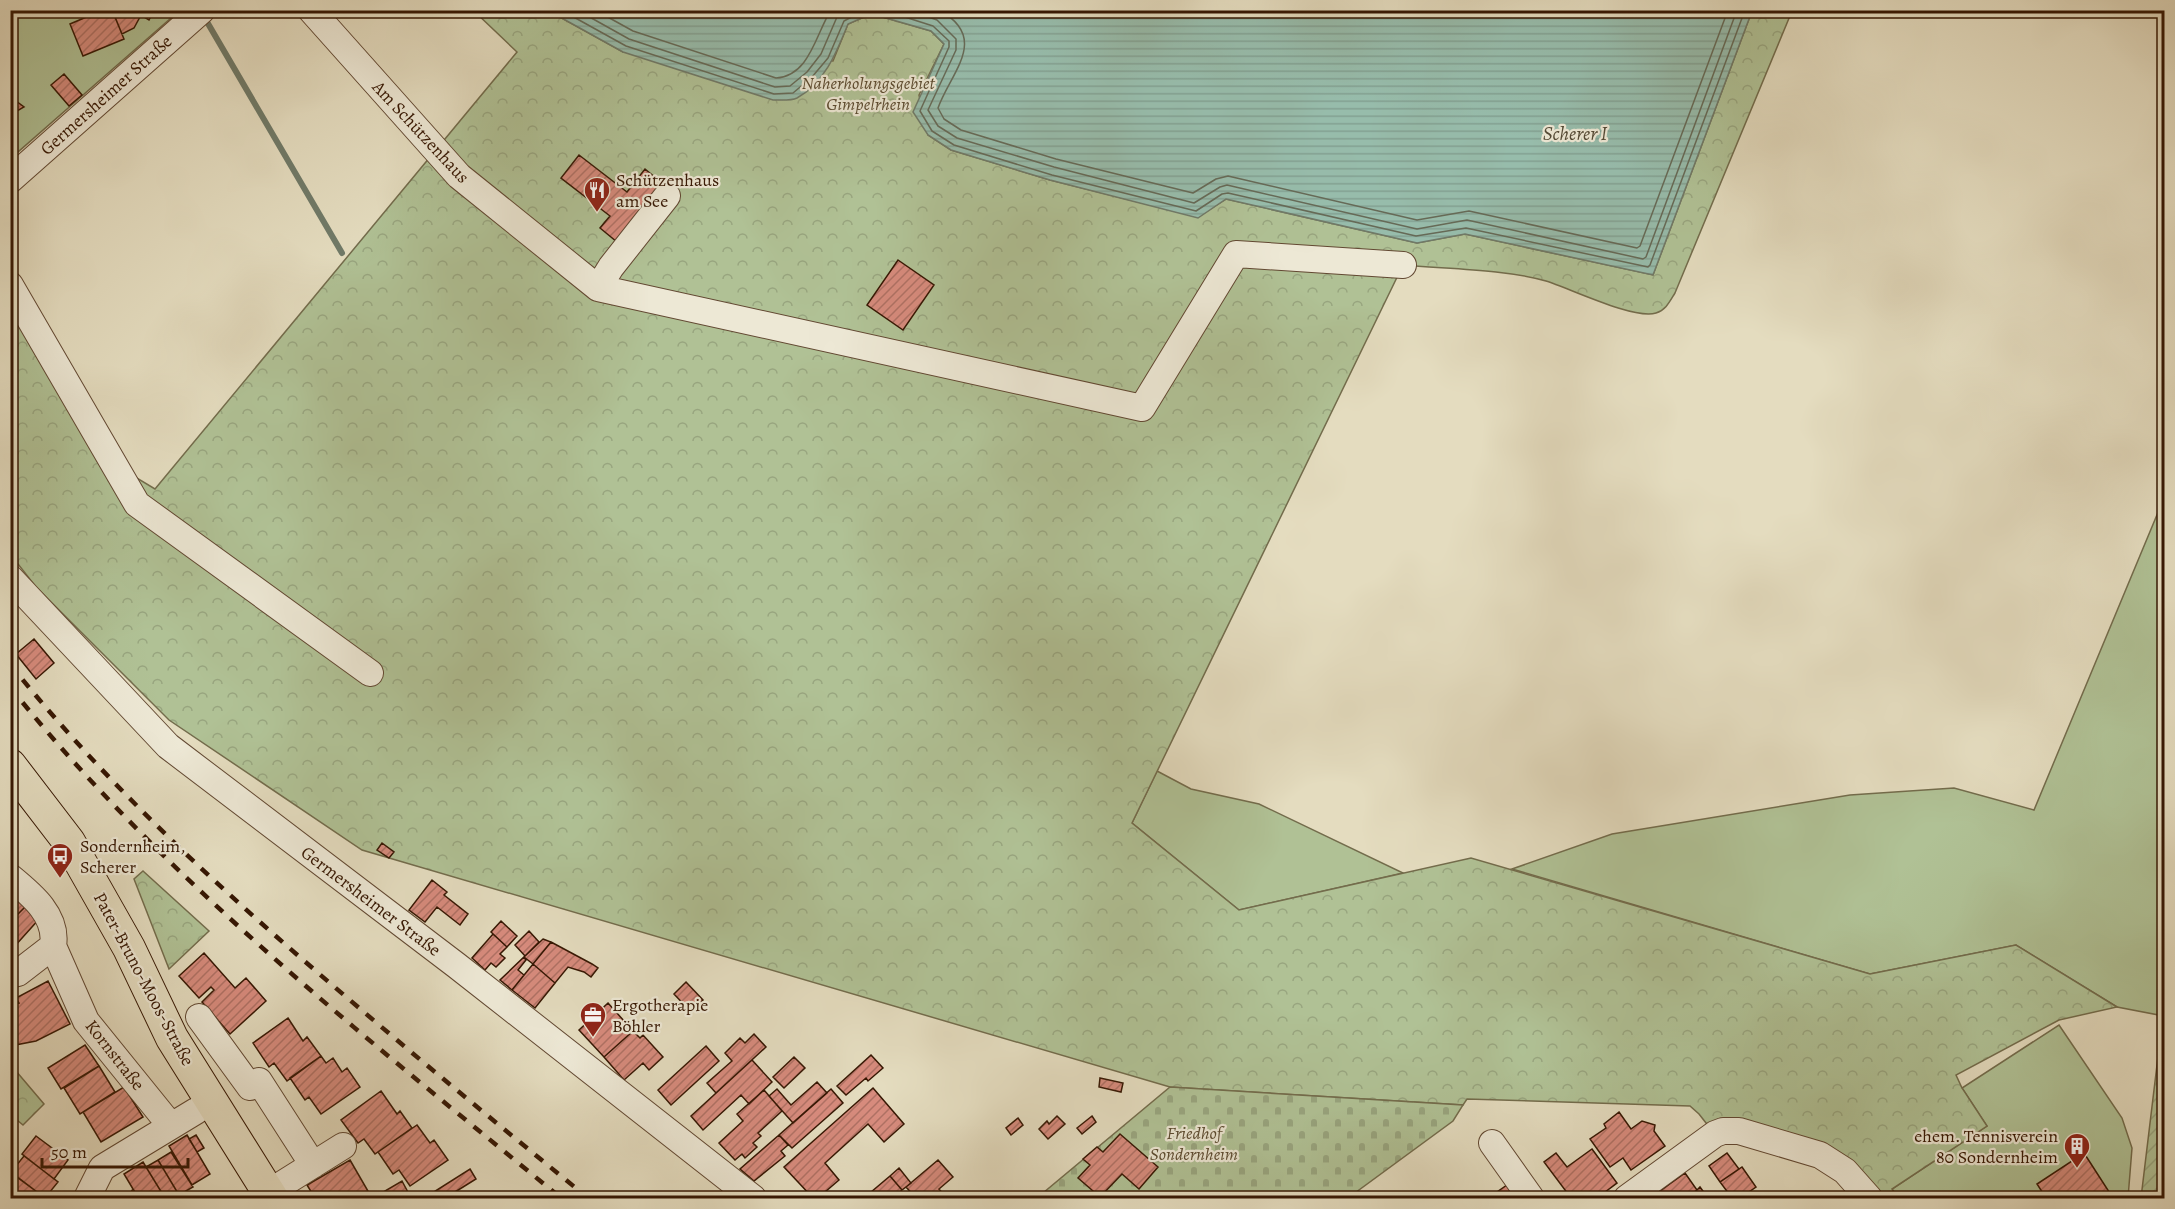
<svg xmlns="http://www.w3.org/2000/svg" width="2175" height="1209" font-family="Alegreya,serif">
<defs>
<pattern id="forest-crowns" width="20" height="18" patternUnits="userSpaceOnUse" patternTransform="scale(1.5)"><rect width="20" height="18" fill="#b0c195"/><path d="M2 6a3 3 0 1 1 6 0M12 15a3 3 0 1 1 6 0" fill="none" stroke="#98a57f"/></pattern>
<pattern id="cemetery-stones" width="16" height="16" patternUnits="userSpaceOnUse" patternTransform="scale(1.5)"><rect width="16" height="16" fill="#b0c195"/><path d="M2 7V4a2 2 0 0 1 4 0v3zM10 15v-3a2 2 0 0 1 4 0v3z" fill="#98a57f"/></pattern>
<pattern id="garden-furrows" width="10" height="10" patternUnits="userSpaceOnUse" patternTransform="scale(1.5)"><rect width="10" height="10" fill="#b0c195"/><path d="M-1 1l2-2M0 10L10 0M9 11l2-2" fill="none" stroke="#98a57f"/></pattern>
<pattern id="water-rules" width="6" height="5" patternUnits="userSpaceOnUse" patternTransform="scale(1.5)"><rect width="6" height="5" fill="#97bcab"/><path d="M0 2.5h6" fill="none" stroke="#83a192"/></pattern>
<pattern id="building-hatch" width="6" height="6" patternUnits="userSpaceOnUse" patternTransform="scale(1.5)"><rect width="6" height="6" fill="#d78b7d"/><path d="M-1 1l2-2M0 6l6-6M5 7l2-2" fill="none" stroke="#af7164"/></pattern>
</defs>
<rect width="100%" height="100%" fill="#e4dcbf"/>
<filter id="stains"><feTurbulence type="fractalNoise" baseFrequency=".00333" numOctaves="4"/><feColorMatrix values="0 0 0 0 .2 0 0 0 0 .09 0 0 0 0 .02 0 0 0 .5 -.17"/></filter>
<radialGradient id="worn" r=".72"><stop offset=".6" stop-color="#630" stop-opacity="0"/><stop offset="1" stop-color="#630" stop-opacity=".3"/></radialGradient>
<path fill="#b0c195" stroke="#736c4c" stroke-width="1.5" d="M 11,10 L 179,11 L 11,158 Z
M 2164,498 L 2164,1016 L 2117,1007 L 2016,945 L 1870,974 L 1512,869 L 1612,834 L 1850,795 L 1954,788 L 2034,810 Z
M 1157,771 L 1191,789 L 1259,804 L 1403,873 L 1239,910 L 1132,823 Z
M 2059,1025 L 2122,1118 L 2132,1148 L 2128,1198 L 1898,1198 L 1892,1189 L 1987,1126 L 1962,1088 Z"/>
<path fill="url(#forest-crowns)" stroke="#736c4c" stroke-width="1.5" d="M 474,11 L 549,11 L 623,52 L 833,61 L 848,24 L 864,17 L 879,16 L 931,31 L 944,44 L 919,95 L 928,135 L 951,150 L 1050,180 L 1198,217 L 1226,199 L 1417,243 L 1465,234 L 1653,275 L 1752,11 L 1792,11 L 1675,293 C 1670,301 1666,310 1656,313 C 1634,320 1569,288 1546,281 C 1505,269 1446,269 1403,265 L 1132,823 L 1239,910 L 1471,858 L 1870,974 L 2016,945 L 2117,1007 L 2059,1020 L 1956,1075 L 1962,1088 L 1987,1126 L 1892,1189 L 1898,1198 L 1857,1198 L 1841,1171 L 1710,1128 L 1699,1114 L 1690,1106 L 1467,1099 L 1463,1105 L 1170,1087 L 362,850 L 169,720 L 36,587 L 11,555 L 10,263 L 130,474 L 155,489 L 517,52 Z
M 143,871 L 209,931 L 169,969 L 134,879 Z
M 10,1071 L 16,1071 L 44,1104 L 23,1125 L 11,1115 Z"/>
<path fill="url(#cemetery-stones)" stroke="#736c4c" stroke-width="1.5" d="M 1170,1087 L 1463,1105 L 1453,1121 L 1348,1198 L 1037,1198 Z"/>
<path fill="url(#garden-furrows)" stroke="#736c4c" stroke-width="1.5" d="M 2163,1015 L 2164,1198 L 2141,1198 Z"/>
<path fill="url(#water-rules)" stroke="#707a68" stroke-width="1.5" d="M 549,11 L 1752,11 L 1653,275 L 1465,234 L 1417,243 L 1226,199 L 1198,218 L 1050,180 L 951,150 L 928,135 L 913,112 L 944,44 L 931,31 L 879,16 L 864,17 L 848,24 C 837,51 825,83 797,98 C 791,101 780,100 773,100 L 623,52 Z"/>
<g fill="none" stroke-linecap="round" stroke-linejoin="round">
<path stroke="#666a57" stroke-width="1.5" d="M 561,10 L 626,46 L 774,94 L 793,93 L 812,77 L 828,58 L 844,21 L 865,10
M 577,10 L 629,39 L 775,87 L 790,86 L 807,72 L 821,54 L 837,17 L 845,10
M 595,10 L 633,31 L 776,78 C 810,76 816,33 831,10
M 883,10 L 933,26 L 949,41 L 949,47 L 920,111 L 932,131 L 954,145 L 1052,175 L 1196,211 L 1222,194 L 1228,193 L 1416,236 L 1466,228 L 1648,267 L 1650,265 L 1745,10
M 909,10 L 937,20 L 956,39 L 956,50 L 928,110 L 938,126 L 957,138 L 1054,167 L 1194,203 L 1220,187 L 1227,185 L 1417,229 L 1467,220 L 1643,259 L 1646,257 L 1737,10
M 939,10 C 990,38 951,72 938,108 L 944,119 L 961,130 L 1056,159 L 1193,193 L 1216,179 L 1228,176 L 1417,220 L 1469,211 L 1637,248 L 1640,246 L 1728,10"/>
<path stroke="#707a68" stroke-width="6" d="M 203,15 L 342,253"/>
</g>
<path fill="url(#building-hatch)" stroke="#361703" stroke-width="1.5" d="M 103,10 L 112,10 L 124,39 L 83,56 L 70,24 Z
M 114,10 L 132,10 L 141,15 L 134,28 L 122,34 L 113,12 Z
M 132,10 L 154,10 L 149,20 Z
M 64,74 L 82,95 L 69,106 L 51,85 Z
M 12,98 L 24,107 L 10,115 L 10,99 Z
M 579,155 L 627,192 L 645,169 L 662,183 L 617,242 L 600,228 L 610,216 L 561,178 Z
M 898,260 L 934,285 L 903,330 L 867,305 Z
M 34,639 L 54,663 L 36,679 L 16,654 Z
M 382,843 L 394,852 L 389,858 L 377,850 Z
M 432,880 L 447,892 L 444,895 L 468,914 L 460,925 L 437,907 L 425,922 L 409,910 Z
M 15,894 L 27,905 L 10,922 L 10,900 Z
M 27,905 L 40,918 L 14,947 L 10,944 L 10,922 Z
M 501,921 L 517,936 L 507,947 L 491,932 Z
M 529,931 L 539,942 L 525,956 L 515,945 Z
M 493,934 L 507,947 L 500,954 L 505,958 L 496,967 L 491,963 L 485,970 L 472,958 Z
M 543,939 L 551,942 L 533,964 L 524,957 Z
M 551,942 L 592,964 L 598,968 L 591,977 L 584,972 L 568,967 L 555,983 L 533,964 Z
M 204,953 L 235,988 L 246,978 L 266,1001 L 230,1034 L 202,1002 L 214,990 L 211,987 L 199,998 L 179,976 Z
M 524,957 L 526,960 L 518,970 L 524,975 L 512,990 L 500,980 Z
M 533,964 L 555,983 L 535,1008 L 512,990 Z
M 48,981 L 70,1024 L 36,1041 L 10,1046 L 10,1006 L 19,1003 L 16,998 Z
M 686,982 L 703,1000 L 691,1012 L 674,994 Z
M 608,1003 L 633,1031 L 604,1057 L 579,1030 Z
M 288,1018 L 303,1041 L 307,1037 L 321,1056 L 287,1081 L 274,1063 L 269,1067 L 253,1043 Z
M 633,1031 L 640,1038 L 643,1035 L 663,1057 L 649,1070 L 643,1063 L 624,1080 L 604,1057 Z
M 754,1034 L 766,1047 L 716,1093 L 707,1083 L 732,1061 L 725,1053 L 740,1038 L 745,1043 Z
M 85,1045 L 99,1066 L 61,1089 L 48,1068 Z
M 706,1046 L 719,1061 L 671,1105 L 658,1090 Z
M 871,1055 L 883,1068 L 868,1081 L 866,1078 L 846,1095 L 837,1086 Z
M 321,1056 L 326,1063 L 333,1058 L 342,1072 L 347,1068 L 360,1087 L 321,1114 L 309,1097 L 305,1100 L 290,1078 Z
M 794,1057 L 805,1068 L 784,1088 L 773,1077 Z
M 752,1060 L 772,1082 L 749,1104 L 741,1095 L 703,1130 L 691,1116 Z
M 99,1066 L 115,1092 L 80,1114 L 64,1088 Z
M 1100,1078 L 1123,1083 L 1121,1092 L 1099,1087 Z
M 817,1082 L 827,1093 L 793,1123 L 769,1096 L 777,1089 L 791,1105 Z
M 124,1087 L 143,1117 L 101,1142 L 83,1112 Z
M 873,1088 L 904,1124 L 884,1142 L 868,1124 L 825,1163 L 839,1180 L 818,1198 L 813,1198 L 784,1167 Z
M 831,1089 L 843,1103 L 792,1148 L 779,1135 Z
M 764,1090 L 782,1111 L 758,1133 L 761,1136 L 753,1143 L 757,1147 L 745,1158 L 742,1154 L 735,1160 L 719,1143 L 743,1121 L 737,1114 Z
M 381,1091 L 397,1114 L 400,1111 L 412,1128 L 375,1154 L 364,1139 L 358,1143 L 341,1120 Z
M 1619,1112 L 1631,1129 L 1642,1121 L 1655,1125 L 1654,1131 L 1665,1146 L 1631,1170 L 1623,1158 L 1610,1167 L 1590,1139 L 1606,1128 L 1604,1124 Z
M 1057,1116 L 1065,1124 L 1048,1139 L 1039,1129 L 1047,1121 L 1049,1124 Z
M 1092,1116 L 1096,1122 L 1082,1134 L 1077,1128 Z
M 1018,1118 L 1023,1125 L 1011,1135 L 1006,1128 Z
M 417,1125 L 430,1143 L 434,1140 L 448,1160 L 410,1186 L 399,1170 L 393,1174 L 378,1152 Z
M 1120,1134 L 1158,1167 L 1139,1189 L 1122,1174 L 1100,1197 L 1078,1178 L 1090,1165 L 1083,1159 L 1097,1147 L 1103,1152 Z
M 187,1135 L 210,1174 L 192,1185 L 169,1146 Z
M 196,1135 L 204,1148 L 197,1152 L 189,1139 Z
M 779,1135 L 788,1145 L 781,1151 L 785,1156 L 754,1181 L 740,1169 Z
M 36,1136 L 68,1160 L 54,1179 L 22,1154 Z
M 1592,1149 L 1617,1183 L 1597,1198 L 1571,1198 L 1544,1162 L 1556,1153 L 1567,1167 Z
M 171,1152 L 193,1187 L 179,1195 L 158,1160 Z
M 1727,1153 L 1739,1169 L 1720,1182 L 1709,1166 Z
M 2084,1153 L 2113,1198 L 2046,1198 L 2037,1184 Z
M 24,1156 L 58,1182 L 45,1198 L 11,1172 Z
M 158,1160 L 179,1195 L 173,1198 L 165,1198 L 146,1167 Z
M 350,1160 L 372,1198 L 315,1198 L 307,1185 Z
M 938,1160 L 953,1177 L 939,1189 L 944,1195 L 916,1198 L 906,1187 Z
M 143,1162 L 146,1167 L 165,1198 L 139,1198 L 133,1189 L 124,1174 Z
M 1742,1167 L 1756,1187 L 1740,1198 L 1732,1198 L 1720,1182 Z
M 899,1168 L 911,1183 L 902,1190 L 890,1176 Z
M 470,1169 L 476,1179 L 447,1197 L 448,1198 L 431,1198 L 429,1195 Z
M 1685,1173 L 1697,1190 L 1685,1198 L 1666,1198 L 1660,1191 Z
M 14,1175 L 45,1198 L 11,1198 L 10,1179 Z
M 890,1176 L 902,1190 L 894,1197 L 895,1198 L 864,1198 Z
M 402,1181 L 410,1196 L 406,1198 L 373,1198 Z
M 1507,1185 L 1516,1198 L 1493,1198 L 1491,1196 Z
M 1700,1187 L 1708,1198 L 1685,1198 L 1697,1190 Z
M 133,1189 L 139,1198 L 126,1198 Z"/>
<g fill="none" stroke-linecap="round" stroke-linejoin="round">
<g stroke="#624832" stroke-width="28">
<path id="minor" d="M 311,10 L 459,176 L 598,288 L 1142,408 L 1236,254 L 1403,265
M 10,180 L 202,10
M 10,285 L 137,504 L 370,673
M 598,288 L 611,267 L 667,196
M 10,578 L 168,746 L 456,965 L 753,1198
M 10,877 C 32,895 58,916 53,946 L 18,973 L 10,975
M 53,946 L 86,1021 L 171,1126
M 199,1017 L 250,1087 L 259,1081 L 313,1165
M 1492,1143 L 1531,1198
M 268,1193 L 343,1146
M 87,1198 L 102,1168 L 196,1111
M 1627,1198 L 1715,1134 L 1723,1131 L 1739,1131 L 1820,1155 L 1845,1171 L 1869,1198"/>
</g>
<g stroke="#361703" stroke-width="34">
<path id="major" d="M 10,765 L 69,842 L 129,948 L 172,1038 L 272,1198"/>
</g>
<use href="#minor" stroke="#ede8d5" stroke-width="26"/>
<use href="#major" stroke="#e4dcbf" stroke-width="32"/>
<path stroke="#361703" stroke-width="4.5" stroke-dasharray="10 10" stroke-linecap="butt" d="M 10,664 C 113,793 233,901 358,1007 C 434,1072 511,1135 588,1198
M 10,687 C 168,884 368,1039 561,1198"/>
</g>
<defs>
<g id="restaurant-pin" transform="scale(1.35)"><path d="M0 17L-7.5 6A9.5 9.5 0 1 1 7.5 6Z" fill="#8f2418" stroke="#ede8d5"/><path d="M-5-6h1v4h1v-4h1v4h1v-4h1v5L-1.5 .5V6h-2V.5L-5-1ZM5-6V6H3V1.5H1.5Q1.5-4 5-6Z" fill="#fff"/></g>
<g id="bus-pin" transform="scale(1.35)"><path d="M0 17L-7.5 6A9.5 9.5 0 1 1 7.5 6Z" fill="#8f2418" stroke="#ede8d5"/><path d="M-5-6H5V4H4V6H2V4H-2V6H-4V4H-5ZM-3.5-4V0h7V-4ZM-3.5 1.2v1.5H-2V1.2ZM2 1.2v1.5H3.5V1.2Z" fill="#fff"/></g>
<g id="office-pin" transform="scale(1.35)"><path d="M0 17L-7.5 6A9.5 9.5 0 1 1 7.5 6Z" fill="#8f2418" stroke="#ede8d5"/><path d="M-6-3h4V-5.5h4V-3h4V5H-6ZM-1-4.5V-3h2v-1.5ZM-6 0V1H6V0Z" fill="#fff"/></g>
<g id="building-pin" transform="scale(1.35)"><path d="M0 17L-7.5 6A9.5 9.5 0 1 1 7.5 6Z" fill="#8f2418" stroke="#ede8d5"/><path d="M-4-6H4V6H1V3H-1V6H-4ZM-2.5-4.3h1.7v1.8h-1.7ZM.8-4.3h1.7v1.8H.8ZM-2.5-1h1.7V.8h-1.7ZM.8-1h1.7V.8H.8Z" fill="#fff"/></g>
</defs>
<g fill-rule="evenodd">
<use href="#restaurant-pin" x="597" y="190"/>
<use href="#bus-pin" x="60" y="856"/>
<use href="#office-pin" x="593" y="1015"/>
<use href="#building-pin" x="2077" y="1146"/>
</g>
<g text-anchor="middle" stroke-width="4.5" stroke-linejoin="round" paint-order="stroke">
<g font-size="18" font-style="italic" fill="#5b4a2f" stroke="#ede8d5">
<text x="868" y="89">Naherholungsgebiet<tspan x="868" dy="21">Gimpelrhein</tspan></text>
<text x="1194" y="1139">Friedhof<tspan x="1194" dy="21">Sondernheim</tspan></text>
</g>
<g font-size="18" fill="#361703" stroke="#ede8d5">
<text transform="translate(106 95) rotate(-42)" y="6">Germersheimer Straße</text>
<text transform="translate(421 132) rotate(47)" y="6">Am Schützenhaus</text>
<text transform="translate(371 901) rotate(37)" y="6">Germersheimer Straße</text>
<text transform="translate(144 979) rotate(62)" y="6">Pater-Bruno-Moos-Straße</text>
<text transform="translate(115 1055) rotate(52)" y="6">Kornstraße</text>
</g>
<g font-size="18" fill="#361703" stroke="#ede8d5" text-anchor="start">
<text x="616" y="186">Schützenhaus<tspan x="616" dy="21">am See</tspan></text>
<text x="80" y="852">Sondernheim,<tspan x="80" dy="21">Scherer</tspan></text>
<text x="612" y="1011">Ergotherapie<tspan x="612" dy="21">Böhler</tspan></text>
<text x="2058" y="1142" text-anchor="end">ehem. Tennisverein<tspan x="2058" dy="21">80 Sondernheim</tspan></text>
</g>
<g font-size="20" font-style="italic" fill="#534935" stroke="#ede8d5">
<text x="1575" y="140">Scherer I</text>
</g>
</g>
<rect width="2175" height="1209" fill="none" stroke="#e4dcbf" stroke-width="36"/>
<rect x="12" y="12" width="2151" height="1185" fill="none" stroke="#361703" stroke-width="3"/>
<rect x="18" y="18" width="2139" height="1173" fill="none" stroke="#361703" stroke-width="1.5"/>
<path d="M42 1158v9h146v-9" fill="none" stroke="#361703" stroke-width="3"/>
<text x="51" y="1158" font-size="18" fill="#361703" stroke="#ede8d5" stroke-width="4.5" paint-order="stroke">50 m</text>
<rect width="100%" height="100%" filter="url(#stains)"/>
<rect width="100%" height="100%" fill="url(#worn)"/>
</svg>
